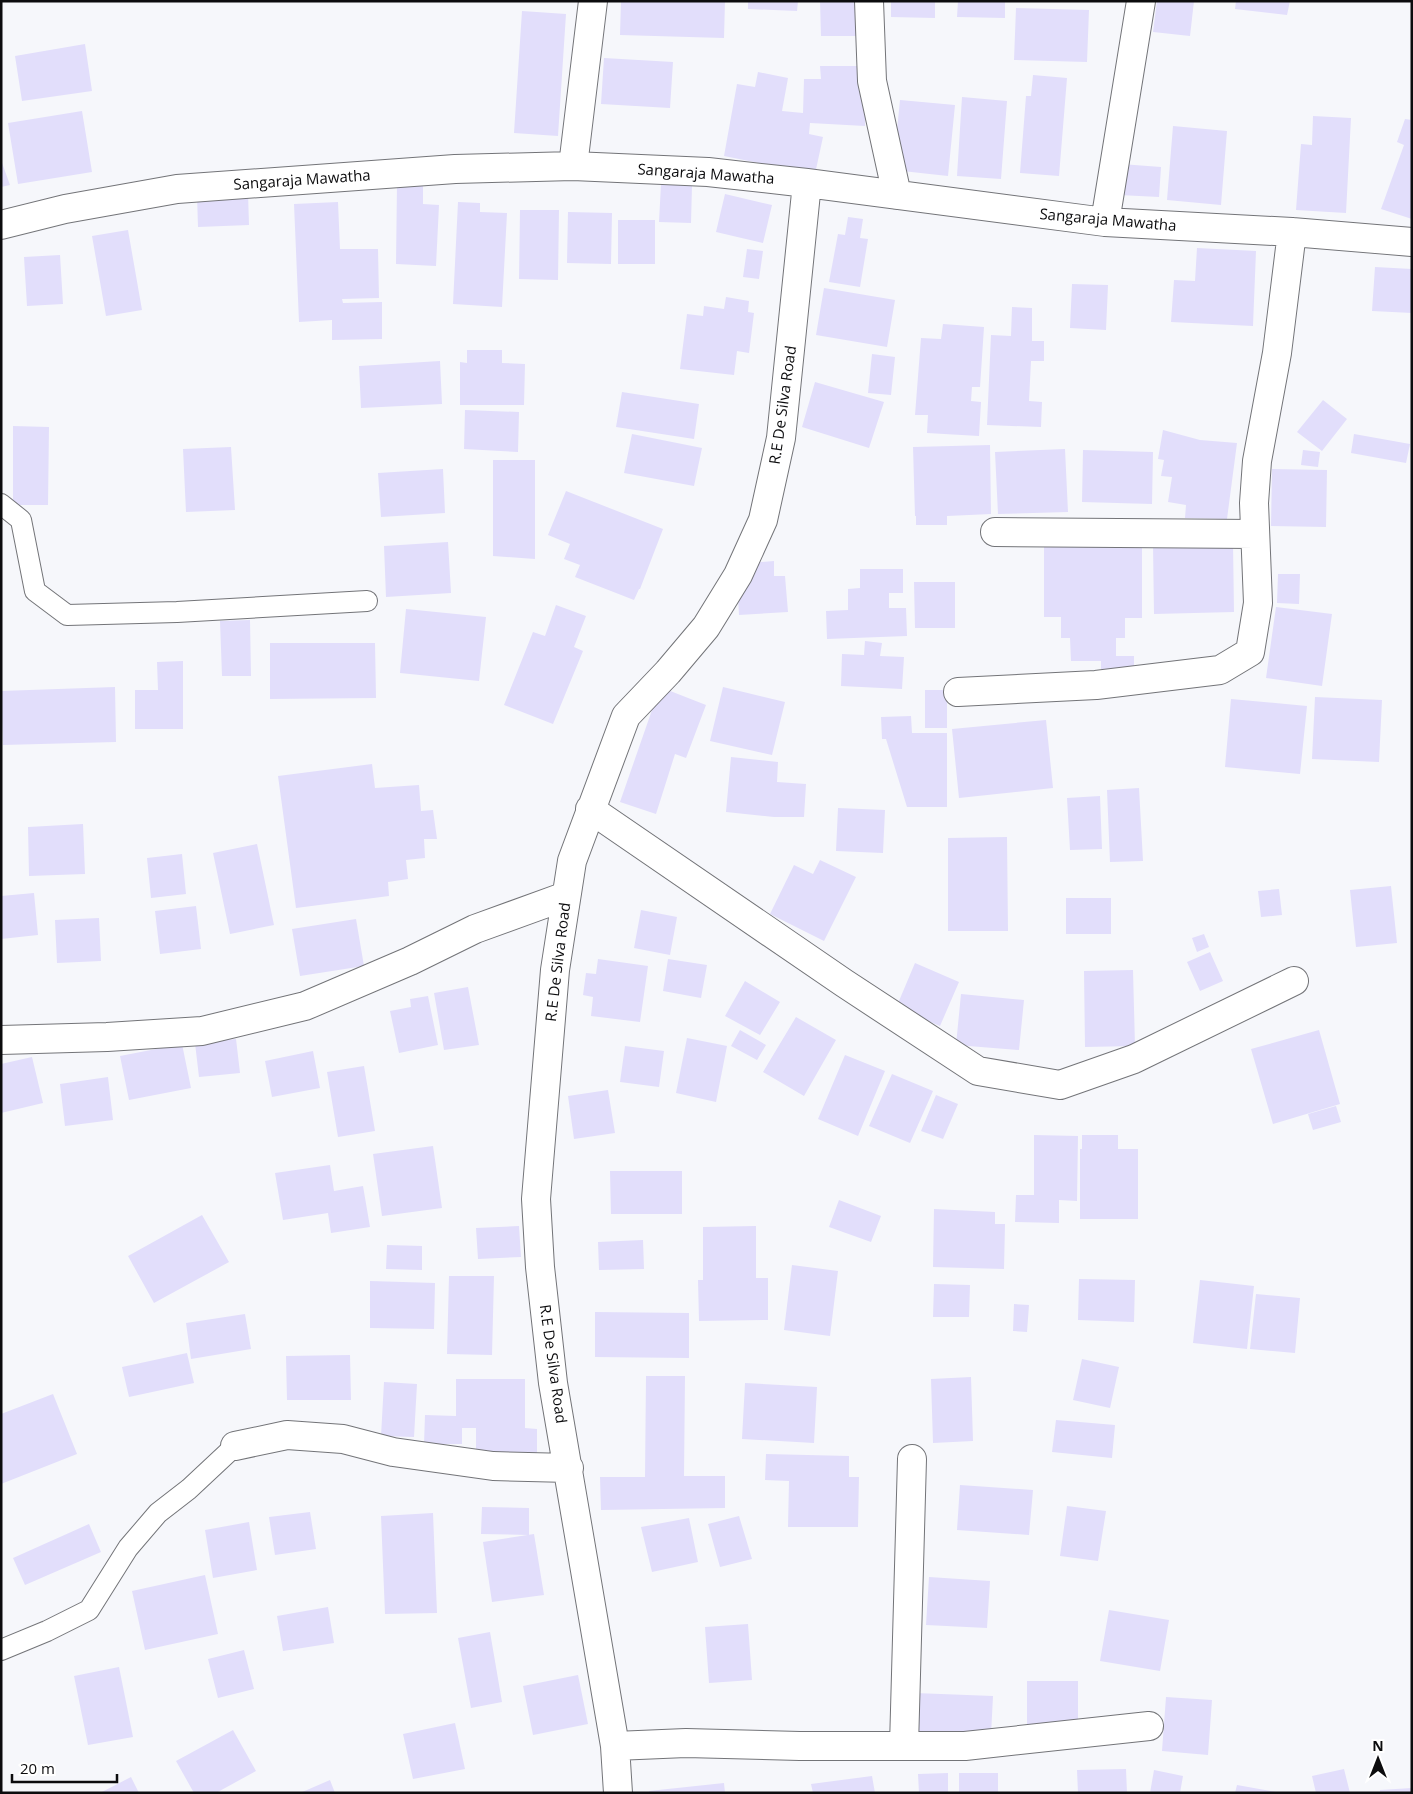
<svg xmlns="http://www.w3.org/2000/svg" width="1413" height="1794" font-family="'Open Sans',sans-serif">
<rect width="100%" height="100%" fill="#f6f7fb"/>
<path fill="#e2defb" d="M 621,1 L 725,1 L 724,38 L 620,35 Z
M 748,1 L 798,1 L 797,11 L 748,9 Z
M 820,1 L 857,1 L 857,36 L 821,36 Z
M 891,1 L 935,1 L 935,18 L 891,17 Z
M 958,1 L 1005,1 L 1005,18 L 957,17 Z
M 1157,1 L 1194,1 L 1190,36 L 1153,32 Z
M 1236,1 L 1290,1 L 1287,15 L 1235,9 Z
M 1016,8 L 1089,10 L 1087,62 L 1014,60 Z
M 522,11 L 566,14 L 558,136 L 514,133 Z
M 85,44 L 92,91 L 22,101 L 15,56 Z
M 604,58 L 673,62 L 670,108 L 601,104 Z
M 820,66 L 867,66 L 865,126 L 810,123 L 809,134 L 823,137 L 815,174 L 724,156 L 737,84 L 755,87 L 758,72 L 788,78 L 782,111 L 803,113 L 804,79 L 821,79 Z
M 1033,75 L 1067,78 L 1059,176 L 1020,173 L 1026,96 L 1031,96 Z
M 962,97 L 1007,101 L 1001,179 L 957,176 Z
M 900,100 L 955,105 L 948,176 L 893,170 Z
M 82,111 L 92,172 L 18,184 L 8,123 Z
M 1313,116 L 1351,118 L 1346,213 L 1296,210 L 1301,144 L 1312,145 Z
M 1405,119 L 1412,120 L 1412,219 L 1381,209 L 1404,145 L 1397,142 Z
M 1173,126 L 1227,131 L 1221,205 L 1167,200 Z
M 1,160 L 10,185 L 1,187 Z
M 1121,164 L 1161,167 L 1159,197 L 1119,195 Z
M 397,184 L 423,184 L 423,204 L 439,205 L 436,266 L 396,264 Z
M 661,184 L 692,186 L 691,223 L 659,222 Z
M 248,193 L 249,225 L 198,227 L 197,195 Z
M 725,194 L 772,205 L 763,243 L 716,232 Z
M 338,202 L 340,249 L 378,249 L 379,298 L 342,299 L 343,303 L 382,302 L 382,339 L 332,340 L 332,320 L 299,322 L 294,204 Z
M 458,202 L 480,203 L 480,212 L 507,213 L 502,307 L 453,304 Z
M 520,210 L 559,210 L 558,280 L 519,279 Z
M 568,212 L 612,213 L 611,264 L 567,263 Z
M 848,217 L 863,219 L 860,238 L 868,239 L 860,287 L 829,282 L 838,234 L 845,235 Z
M 618,220 L 655,220 L 655,264 L 618,264 Z
M 128,230 L 142,310 L 106,316 L 92,236 Z
M 1197,248 L 1256,251 L 1253,326 L 1171,322 L 1174,280 L 1195,281 Z
M 747,249 L 763,251 L 759,279 L 743,277 Z
M 60,255 L 63,304 L 27,306 L 24,257 Z
M 1375,267 L 1412,269 L 1412,313 L 1372,311 Z
M 1072,284 L 1108,285 L 1106,330 L 1070,328 Z
M 824,288 L 895,300 L 887,347 L 816,335 Z
M 726,297 L 749,301 L 748,312 L 754,313 L 749,353 L 737,351 L 734,375 L 680,369 L 687,314 L 703,316 L 704,306 L 724,309 Z
M 1012,307 L 1032,308 L 1032,341 L 1044,341 L 1044,361 L 1031,361 L 1029,401 L 1042,402 L 1041,427 L 987,425 L 991,335 L 1011,336 Z
M 943,324 L 984,327 L 980,387 L 972,387 L 971,401 L 981,402 L 979,436 L 927,433 L 928,415 L 915,415 L 921,338 L 941,339 Z
M 467,350 L 502,350 L 502,363 L 525,364 L 524,405 L 460,405 L 460,362 L 467,363 Z
M 872,354 L 895,357 L 891,395 L 868,393 Z
M 440,361 L 442,404 L 361,408 L 359,366 Z
M 815,382 L 884,402 L 869,448 L 802,427 Z
M 622,392 L 699,404 L 694,439 L 616,427 Z
M 1323,400 L 1347,419 L 1322,451 L 1297,432 Z
M 465,410 L 519,412 L 518,452 L 464,449 Z
M 13,426 L 49,427 L 48,505 L 13,505 Z
M 1163,430 L 1200,440 L 1237,443 L 1227,519 L 1185,518 L 1186,505 L 1168,502 L 1172,477 L 1161,476 L 1164,460 L 1158,459 Z
M 632,434 L 702,448 L 694,486 L 624,473 Z
M 1354,434 L 1410,444 L 1406,463 L 1351,453 Z
M 990,445 L 991,514 L 947,516 L 947,525 L 916,525 L 916,516 L 915,516 L 913,447 Z
M 231,447 L 235,510 L 186,512 L 183,449 Z
M 1065,449 L 1068,512 L 998,514 L 995,452 Z
M 1083,450 L 1153,452 L 1152,504 L 1082,502 Z
M 1303,450 L 1320,452 L 1318,467 L 1301,465 Z
M 493,460 L 535,460 L 535,559 L 493,556 Z
M 443,469 L 445,513 L 381,517 L 378,473 Z
M 1272,469 L 1327,470 L 1326,527 L 1271,526 Z
M 566,491 L 663,529 L 640,589 L 639,589 L 634,600 L 575,577 L 580,565 L 564,559 L 570,544 L 548,535 Z
M 448,542 L 451,593 L 386,597 L 384,546 Z
M 1044,543 L 1142,545 L 1142,618 L 1125,618 L 1125,638 L 1116,638 L 1116,656 L 1134,656 L 1134,672 L 1101,672 L 1101,661 L 1071,661 L 1070,638 L 1061,638 L 1061,617 L 1044,617 Z
M 1233,543 L 1234,612 L 1154,614 L 1153,545 Z
M 774,561 L 774,576 L 785,576 L 788,612 L 739,615 L 737,579 L 749,563 Z
M 860,569 L 903,569 L 903,593 L 889,593 L 889,608 L 906,608 L 907,636 L 827,639 L 826,611 L 848,610 L 848,589 L 860,588 Z
M 1278,574 L 1300,574 L 1299,604 L 1277,603 Z
M 914,582 L 955,582 L 955,628 L 915,628 Z
M 556,605 L 586,616 L 574,647 L 583,651 L 553,724 L 504,705 L 533,632 L 545,636 Z
M 1276,607 L 1332,614 L 1322,686 L 1266,678 Z
M 406,609 L 486,617 L 479,681 L 400,673 Z
M 250,620 L 251,676 L 222,676 L 220,621 Z
M 865,641 L 882,643 L 880,656 L 904,657 L 902,689 L 841,686 L 842,654 L 864,655 Z
M 270,643 L 375,643 L 376,698 L 270,699 Z
M 183,661 L 183,729 L 135,729 L 135,690 L 158,690 L 157,662 Z
M 115,687 L 116,742 L 3,745 L 1,691 Z
M 660,687 L 706,705 L 686,758 L 675,754 L 656,814 L 620,802 Z
M 723,687 L 785,702 L 772,755 L 710,741 Z
M 925,690 L 947,690 L 947,728 L 925,728 Z
M 1315,697 L 1382,700 L 1379,762 L 1312,759 Z
M 1231,699 L 1307,706 L 1300,774 L 1225,767 Z
M 911,716 L 912,733 L 947,733 L 947,807 L 907,807 L 886,739 L 882,739 L 881,717 Z
M 1046,720 L 1053,788 L 959,798 L 952,729 Z
M 731,757 L 778,762 L 777,782 L 806,784 L 804,817 L 774,817 L 726,812 Z
M 372,764 L 375,788 L 419,785 L 421,811 L 433,810 L 437,839 L 424,839 L 425,858 L 406,860 L 408,879 L 388,882 L 389,896 L 296,908 L 278,776 Z
M 1139,788 L 1143,861 L 1110,862 L 1107,790 Z
M 1100,796 L 1102,849 L 1070,850 L 1067,798 Z
M 838,808 L 885,810 L 883,853 L 836,851 Z
M 83,824 L 85,874 L 29,876 L 28,827 Z
M 1007,837 L 1008,931 L 948,931 L 948,838 Z
M 257,844 L 274,925 L 230,934 L 213,853 Z
M 182,854 L 186,894 L 151,898 L 147,858 Z
M 820,860 L 856,877 L 824,941 L 770,914 L 794,865 L 813,874 Z
M 1391,886 L 1397,943 L 1356,947 L 1350,890 Z
M 1279,889 L 1282,915 L 1261,917 L 1258,891 Z
M 34,893 L 38,935 L 1,939 L 1,896 Z
M 1066,898 L 1111,898 L 1111,934 L 1066,934 Z
M 196,906 L 201,949 L 160,954 L 155,911 Z
M 641,910 L 677,917 L 670,955 L 634,948 Z
M 99,918 L 101,961 L 57,963 L 55,920 Z
M 356,919 L 364,966 L 300,976 L 292,929 Z
M 1204,934 L 1209,947 L 1197,952 L 1192,938 Z
M 1210,952 L 1223,981 L 1200,991 L 1187,962 Z
M 598,959 L 648,966 L 640,1022 L 591,1016 L 593,997 L 583,995 L 586,973 L 596,974 Z
M 668,959 L 707,965 L 701,998 L 663,991 Z
M 915,963 L 959,982 L 940,1026 L 896,1008 Z
M 1133,970 L 1135,1046 L 1085,1047 L 1084,971 Z
M 745,981 L 780,1002 L 760,1035 L 725,1016 Z
M 468,987 L 479,1045 L 444,1050 L 434,993 Z
M 961,994 L 1024,1000 L 1019,1050 L 956,1045 Z
M 428,996 L 438,1045 L 399,1053 L 390,1011 L 411,1007 L 410,999 Z
M 796,1017 L 836,1040 L 804,1096 L 763,1072 Z
M 740,1030 L 766,1045 L 757,1060 L 731,1046 Z
M 1319,1030 L 1340,1104 L 1273,1124 L 1251,1049 Z
M 687,1038 L 727,1046 L 716,1102 L 676,1093 Z
M 236,1039 L 240,1073 L 199,1077 L 195,1043 Z
M 182,1044 L 191,1088 L 129,1100 L 120,1056 Z
M 625,1046 L 664,1051 L 659,1087 L 620,1082 Z
M 313,1051 L 320,1088 L 272,1097 L 265,1061 Z
M 845,1055 L 885,1071 L 858,1136 L 818,1119 Z
M 32,1057 L 43,1103 L 1,1113 L 1,1064 Z
M 364,1066 L 375,1131 L 338,1137 L 327,1072 Z
M 892,1074 L 933,1091 L 910,1143 L 869,1126 Z
M 108,1077 L 113,1120 L 65,1126 L 60,1084 Z
M 608,1090 L 615,1133 L 574,1139 L 568,1096 Z
M 936,1095 L 958,1104 L 943,1139 L 921,1131 Z
M 1336,1106 L 1341,1122 L 1313,1130 L 1308,1114 Z
M 1034,1135 L 1078,1136 L 1077,1201 L 1059,1200 L 1059,1223 L 1015,1222 L 1016,1195 L 1034,1195 Z
M 1082,1135 L 1118,1135 L 1118,1149 L 1138,1149 L 1138,1219 L 1080,1219 L 1080,1149 L 1082,1149 Z
M 433,1146 L 442,1208 L 382,1216 L 373,1154 Z
M 330,1165 L 334,1191 L 363,1186 L 370,1227 L 331,1233 L 328,1213 L 283,1220 L 275,1173 Z
M 610,1171 L 682,1171 L 682,1214 L 611,1214 Z
M 839,1200 L 881,1216 L 871,1242 L 829,1227 Z
M 934,1209 L 995,1212 L 995,1224 L 1005,1224 L 1004,1269 L 933,1267 Z
M 202,1215 L 229,1262 L 154,1303 L 128,1256 Z
M 519,1226 L 521,1257 L 478,1259 L 476,1228 Z
M 756,1226 L 756,1278 L 768,1278 L 768,1320 L 699,1321 L 698,1280 L 703,1280 L 703,1227 Z
M 643,1240 L 644,1269 L 599,1270 L 598,1242 Z
M 387,1245 L 422,1246 L 422,1270 L 386,1269 Z
M 792,1265 L 838,1271 L 830,1336 L 784,1330 Z
M 449,1276 L 494,1276 L 492,1355 L 447,1354 Z
M 1079,1279 L 1135,1280 L 1134,1322 L 1078,1320 Z
M 1200,1280 L 1254,1286 L 1247,1349 L 1193,1343 Z
M 370,1281 L 435,1283 L 434,1329 L 370,1328 Z
M 934,1284 L 970,1285 L 969,1317 L 933,1317 Z
M 1256,1294 L 1300,1298 L 1295,1353 L 1250,1349 Z
M 1014,1304 L 1029,1305 L 1027,1332 L 1013,1331 Z
M 595,1312 L 689,1313 L 689,1358 L 595,1357 Z
M 245,1314 L 251,1349 L 191,1359 L 186,1323 Z
M 187,1353 L 194,1383 L 129,1397 L 122,1367 Z
M 350,1355 L 351,1400 L 287,1400 L 286,1356 Z
M 1082,1359 L 1119,1367 L 1110,1408 L 1073,1400 Z
M 646,1376 L 685,1376 L 684,1476 L 725,1476 L 725,1508 L 601,1510 L 600,1477 L 645,1477 Z
M 971,1377 L 973,1441 L 933,1443 L 931,1379 Z
M 456,1379 L 525,1379 L 525,1428 L 537,1429 L 537,1454 L 476,1454 L 476,1428 L 462,1428 L 462,1444 L 424,1444 L 425,1415 L 456,1416 Z
M 384,1382 L 417,1384 L 414,1437 L 381,1436 Z
M 745,1383 L 817,1387 L 814,1443 L 742,1439 Z
M 53,1394 L 77,1454 L 1,1484 L 1,1414 Z
M 1056,1420 L 1115,1425 L 1112,1458 L 1052,1452 Z
M 766,1454 L 849,1456 L 849,1477 L 859,1477 L 858,1527 L 788,1527 L 789,1481 L 765,1480 Z
M 960,1485 L 1033,1490 L 1029,1535 L 957,1530 Z
M 1067,1506 L 1106,1511 L 1098,1561 L 1060,1556 Z
M 482,1507 L 529,1508 L 529,1535 L 481,1534 Z
M 310,1512 L 316,1549 L 275,1555 L 269,1517 Z
M 433,1513 L 437,1613 L 385,1614 L 381,1516 Z
M 739,1516 L 752,1559 L 720,1567 L 708,1524 Z
M 689,1518 L 698,1562 L 652,1572 L 641,1527 Z
M 249,1522 L 257,1570 L 213,1578 L 205,1530 Z
M 89,1524 L 101,1552 L 25,1585 L 13,1558 Z
M 534,1534 L 544,1595 L 492,1602 L 483,1542 Z
M 205,1575 L 218,1634 L 145,1650 L 132,1591 Z
M 929,1577 L 990,1581 L 987,1628 L 926,1625 Z
M 328,1607 L 334,1643 L 283,1651 L 277,1616 Z
M 1109,1610 L 1169,1620 L 1160,1671 L 1100,1661 Z
M 748,1624 L 752,1680 L 709,1683 L 705,1627 Z
M 490,1632 L 502,1702 L 471,1708 L 458,1638 Z
M 244,1650 L 254,1689 L 218,1698 L 208,1659 Z
M 119,1667 L 133,1737 L 88,1745 L 74,1676 Z
M 578,1675 L 588,1724 L 533,1735 L 523,1686 Z
M 1027,1681 L 1078,1681 L 1078,1724 L 1027,1724 Z
M 915,1693 L 993,1696 L 991,1735 L 914,1732 Z
M 1166,1697 L 1212,1700 L 1208,1755 L 1162,1751 Z
M 455,1723 L 465,1769 L 413,1779 L 403,1734 Z
M 233,1730 L 256,1771 L 216,1793 L 194,1793 L 176,1761 Z
M 1126,1769 L 1127,1793 L 1078,1793 L 1077,1770 Z
M 1344,1769 L 1350,1793 L 1316,1793 L 1312,1776 Z
M 1154,1770 L 1183,1776 L 1180,1793 L 1150,1793 Z
M 948,1773 L 948,1793 L 919,1793 L 918,1774 Z
M 959,1773 L 998,1773 L 998,1793 L 959,1793 Z
M 872,1776 L 875,1793 L 813,1793 L 811,1784 Z
M 131,1777 L 139,1793 L 100,1793 Z
M 330,1780 L 335,1793 L 300,1793 Z
M 724,1783 L 725,1793 L 650,1793 L 649,1791 Z
M 1237,1785 L 1276,1792 L 1275,1793 L 1235,1793 Z
M 1412,1788 L 1412,1793 L 1380,1793 L 1380,1790 Z"/>
<g fill="none" stroke-linecap="round" stroke-linejoin="round">
<g stroke="#737478" stroke-width="22">
<path id="lane" d="M 1,504 L 21,520 L 35,591 L 67,615 L 177,612 L 367,601
M 1,1650 L 47,1631 L 89,1610 L 128,1548 L 158,1513 L 189,1489 L 235,1446"/>
</g>
<g stroke="#737478" stroke-width="30">
<path id="street" d="M 869,1 L 872,81 L 897,195
M 573,166 L 593,1
M 1105,222 L 1141,1
M 1,225 L 65,209 L 177,189 L 455,169 L 573,166 L 708,172 L 807,183 L 1105,222 L 1292,232 L 1412,242
M 995,532 L 1255,534
M 958,692 L 1096,685 L 1220,670 L 1250,652 L 1258,603 L 1254,503 L 1257,461 L 1277,353 L 1292,232
M 590,809 L 844,983 L 978,1071 L 1060,1085 L 1134,1059 L 1294,981
M 1,1040 L 107,1037 L 202,1031 L 305,1006 L 410,961 L 475,929 L 566,896
M 235,1446 L 287,1435 L 343,1439 L 393,1452 L 493,1466 L 569,1468
M 615,1746 L 686,1743 L 800,1746 L 965,1746 L 1149,1726
M 904,1746 L 912,1459
M 618,1793 L 615,1746 L 553,1383 L 540,1267 L 536,1199 L 555,970 L 572,861 L 626,716 L 668,672 L 706,627 L 738,575 L 763,520 L 781,438 L 807,183"/>
</g>
<use href="#lane" stroke="#fff" stroke-width="20"/>
<use href="#street" stroke="#fff" stroke-width="28"/>
</g>
<g text-anchor="middle" stroke-width="5" stroke-linejoin="round" paint-order="stroke">
<g font-size="15" fill="#0c0c0e" stroke="#fff">
<text transform="translate(706 174) rotate(4)" y="5">Sangaraja Mawatha</text>
<text transform="translate(302 180) rotate(-4)" y="5">Sangaraja Mawatha</text>
<text transform="translate(1108 220) rotate(5)" y="5">Sangaraja Mawatha</text>
<text transform="translate(783 405) rotate(-82)" y="5">R.E De Silva Road</text>
<text transform="translate(558 962) rotate(-83)" y="5">R.E De Silva Road</text>
<text transform="translate(553 1364) rotate(82)" y="5">R.E De Silva Road</text>
</g>
</g>
<rect width="1413" height="1794" fill="none" stroke="#0c0c0e" stroke-width="5"/>
<g transform="translate(1378 1759)" stroke="#ffffff" stroke-width="4" paint-order="stroke">
<path d="M0-4L9 19L0 12L-9 19Z" fill="#0c0c0e"/>
<text y="-8" font-size="14" font-weight="bold" text-anchor="middle" fill="#0c0c0e">N</text>
</g>
<path d="M12 1774v8h105v-8" fill="none" stroke="#0c0c0e" stroke-width="2.5"/>
<text x="20" y="1774" font-size="15" fill="#0c0c0e" stroke="#ffffff" stroke-width="4" paint-order="stroke">20 m</text>
</svg>
